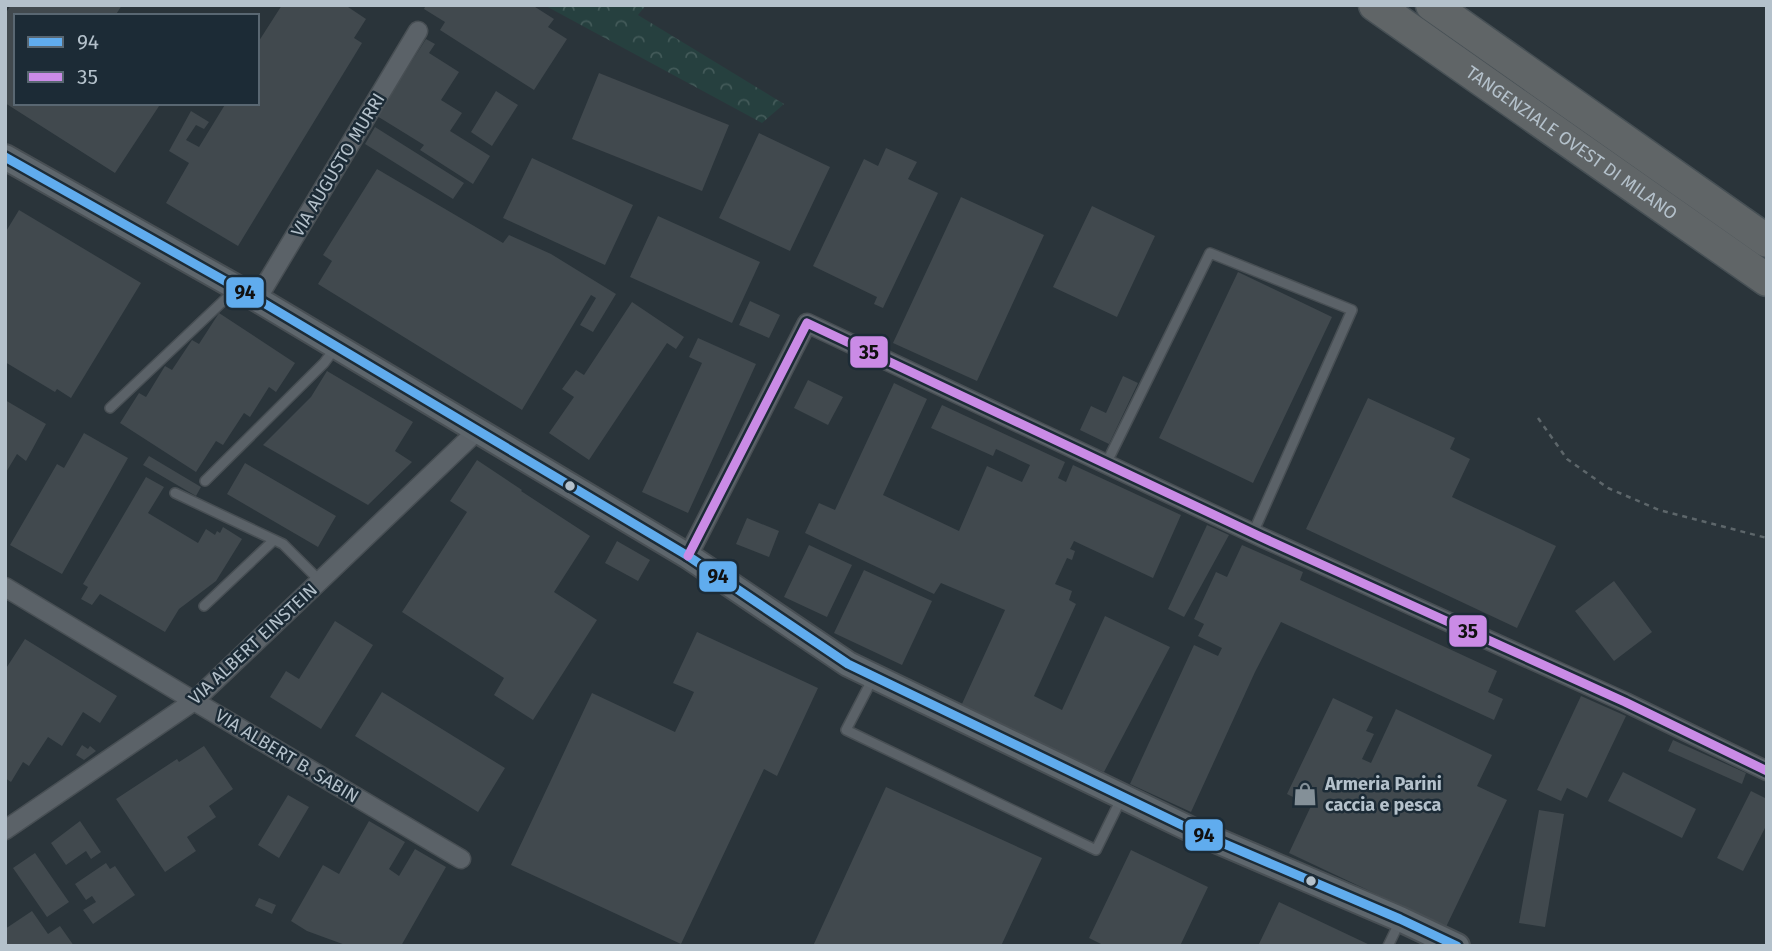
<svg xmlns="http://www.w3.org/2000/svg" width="1772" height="951" font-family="'Fira Sans',sans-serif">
<defs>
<pattern id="forest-crowns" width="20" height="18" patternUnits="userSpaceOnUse" patternTransform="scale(1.75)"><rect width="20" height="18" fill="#26403f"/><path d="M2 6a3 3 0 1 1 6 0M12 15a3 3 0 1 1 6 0" fill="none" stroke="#435a59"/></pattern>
</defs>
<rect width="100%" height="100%" fill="#2a343a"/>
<path fill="url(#forest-crowns)" d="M 544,5 L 646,5 L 638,15 L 784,104 L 762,123 Z"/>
<path fill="#41494e" d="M 11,5 L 122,5 L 115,16 L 16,16 L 16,103 L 161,103 L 115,173 L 5,103 L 5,14 Z
M 282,5 L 345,5 L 366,19 L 354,38 L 362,43 L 238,246 L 166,203 L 189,163 L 169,151 L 191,111 L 209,122 L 204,129 L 196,125 L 186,140 L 199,147 L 226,103 L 257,103 L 257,44 Z
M 426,5 L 532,5 L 554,19 L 548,27 L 567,39 L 534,90 L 440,30 L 445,22 L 424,9 Z
M 426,39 L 435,44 L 429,53 L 459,72 L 441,100 L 462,113 L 450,131 L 490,156 L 473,184 L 420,150 L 424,145 L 377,116 Z
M 599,73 L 729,125 L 702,191 L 572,139 Z
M 496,91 L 518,105 L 492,146 L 471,132 Z
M 375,127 L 464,183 L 453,199 L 365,144 Z
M 759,133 L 830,167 L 790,251 L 719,218 Z
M 886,148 L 917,162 L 908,179 L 938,193 L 883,308 L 874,304 L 877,297 L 813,266 L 864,159 L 878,166 Z
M 532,158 L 633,205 L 605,265 L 503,218 Z
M 377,169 L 503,243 L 509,235 L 551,254 L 616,294 L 593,332 L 580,325 L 596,298 L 591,295 L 522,410 L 318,284 L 332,261 L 323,255 Z
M 961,197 L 1044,235 L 977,381 L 893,343 Z
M 1092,206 L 1155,236 L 1117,317 L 1053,287 Z
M 19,210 L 141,283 L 71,398 L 57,389 L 55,392 L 5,362 L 5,233 Z
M 658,216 L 760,262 L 732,323 L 630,277 Z
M 1238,272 L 1332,317 L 1253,483 L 1159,438 Z
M 750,301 L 780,315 L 769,338 L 739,325 Z
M 632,302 L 684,337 L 676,349 L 667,343 L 589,460 L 549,433 L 574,397 L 562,389 L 576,370 L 584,375 Z
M 219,313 L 295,363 L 276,392 L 269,387 L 250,417 L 244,413 L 223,445 L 216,441 L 196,472 L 120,423 L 139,393 L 146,397 L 165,366 L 172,370 L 192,340 L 199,344 Z
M 698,338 L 756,364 L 688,513 L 642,492 L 702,363 L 689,357 Z
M 327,371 L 413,422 L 395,451 L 412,462 L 368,505 L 263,445 L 311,397 Z
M 1123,376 L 1138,383 L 1109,444 L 1080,430 L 1091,406 L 1106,413 Z
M 808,380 L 843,397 L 828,425 L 794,408 Z
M 894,383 L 927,399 L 883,495 L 959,531 L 987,466 L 1022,482 L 1030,465 L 996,449 L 993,456 L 931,428 L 942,405 L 1065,462 L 1058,478 L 1066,482 L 1073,465 L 1181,515 L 1153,578 L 1074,541 L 1070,549 L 1075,551 L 1072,560 L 1067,558 L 1055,584 L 1072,591 L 1069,600 L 1076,604 L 1034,696 L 1062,710 L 1105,616 L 1170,647 L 1104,772 L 961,706 L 1005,610 L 941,583 L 934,594 L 805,533 L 819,503 L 835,510 Z
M 1368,398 L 1455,438 L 1450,449 L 1470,459 L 1452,497 L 1556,546 L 1517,628 L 1306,529 Z
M 5,400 L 46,424 L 26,461 L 17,454 L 5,474 Z
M 84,433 L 128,458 L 62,574 L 10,545 L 57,464 L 64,468 Z
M 149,456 L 201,487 L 196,496 L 143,465 Z
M 477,460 L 522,490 L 521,491 L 590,536 L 554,592 L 597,620 L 533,720 L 494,695 L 504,678 L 402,612 L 467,512 L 450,501 Z
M 245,463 L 336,516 L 318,547 L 227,494 Z
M 146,477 L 164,487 L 148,513 L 198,543 L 206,529 L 215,535 L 217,531 L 220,533 L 223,527 L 242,539 L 216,581 L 179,609 L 165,632 L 100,594 L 92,605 L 81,599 L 88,587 L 83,584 Z
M 747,518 L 779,531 L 769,557 L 736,544 Z
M 1207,525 L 1229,535 L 1184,617 L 1168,609 Z
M 617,541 L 650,560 L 638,581 L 605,563 Z
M 809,545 L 852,565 L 827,617 L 784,597 Z
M 1242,545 L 1303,572 L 1300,580 L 1497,671 L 1488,692 L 1503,699 L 1494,720 L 1281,622 L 1255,672 L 1191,812 L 1130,784 L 1194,645 L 1218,656 L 1222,648 L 1198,636 L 1204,624 L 1194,619 L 1216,572 L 1227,577 Z
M 864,570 L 932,601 L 902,665 L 834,633 Z
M 1614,581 L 1652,632 L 1614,661 L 1575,611 Z
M 335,621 L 373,645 L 321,729 L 270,697 L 286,671 L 299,679 Z
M 697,632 L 818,688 L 777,776 L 764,769 L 681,944 L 511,865 L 592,693 L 675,732 L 694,692 L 673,683 Z
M 25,639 L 117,696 L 100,723 L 83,712 L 62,746 L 48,737 L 29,766 L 23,762 L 11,782 L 5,778 L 5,670 Z
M 382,692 L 505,768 L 478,812 L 355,736 Z
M 1581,696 L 1626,716 L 1587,798 L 1567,788 L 1561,801 L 1537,790 Z
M 1333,698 L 1373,717 L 1366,731 L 1374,734 L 1362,759 L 1371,763 L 1396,709 L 1492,755 L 1477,786 L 1507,800 L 1446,927 L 1289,853 L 1311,806 L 1287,794 Z
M 1673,740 L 1746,773 L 1742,784 L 1668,751 Z
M 82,745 L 88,749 L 90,746 L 96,751 L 84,760 L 76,755 Z
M 204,746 L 233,789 L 209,806 L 216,817 L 187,837 L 196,851 L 165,872 L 116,799 L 177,759 L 179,762 Z
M 1623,772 L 1696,809 L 1682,838 L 1608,801 Z
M 886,787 L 1042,858 L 1001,946 L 813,946 Z
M 1751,791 L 1767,799 L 1767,824 L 1743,871 L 1717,858 Z
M 288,795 L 309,807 L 279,858 L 258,845 Z
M 1539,810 L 1564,814 L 1545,927 L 1519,923 Z
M 80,821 L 101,852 L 91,859 L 86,851 L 66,865 L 51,843 Z
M 369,821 L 405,842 L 389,869 L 399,876 L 415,849 L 446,867 L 401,946 L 348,946 L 307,931 L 291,921 L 323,865 L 339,874 Z
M 1131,850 L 1208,887 L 1180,946 L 1105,946 L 1089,938 Z
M 35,853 L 69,902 L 47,917 L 13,868 Z
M 106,863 L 110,869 L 115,866 L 135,895 L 93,924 L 83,910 L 96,902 L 92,896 L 86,900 L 75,884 Z
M 259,898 L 276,905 L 272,914 L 255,906 Z
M 1279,902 L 1372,946 L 1258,946 Z
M 32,911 L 48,934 L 60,926 L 74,946 L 5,946 L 5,929 Z"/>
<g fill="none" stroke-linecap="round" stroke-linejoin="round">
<g stroke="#484f54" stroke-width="12">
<path id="lane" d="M 110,408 L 236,289
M 1106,464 L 1210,253 L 1352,310 L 1253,533
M 205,481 L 324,363 L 336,347
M 175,493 L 283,544 L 320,581
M 204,606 L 274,540
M 873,678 L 846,730 L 1096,850 L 1122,797
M 1388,946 L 1400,921"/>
</g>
<g stroke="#484f54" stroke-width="21">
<path id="street" d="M 257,299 L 418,31
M 688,556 L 807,323 L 1261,537 L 1625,702 L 1767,771
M 5,587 L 194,701 L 461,859
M 5,830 L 194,701 L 478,430"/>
</g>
<g stroke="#484f54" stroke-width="28">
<path id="secondary" d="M 5,157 L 257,299 L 688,556 L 848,664 L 1192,830 L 1400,919 L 1457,946"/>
</g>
<g stroke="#475055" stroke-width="35">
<g id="highway">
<path id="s1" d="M 1375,5 L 1767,280"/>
<path d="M 1432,5 L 1767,241"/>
</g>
</g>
<path stroke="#5d666a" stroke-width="2.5" stroke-dasharray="5 5" stroke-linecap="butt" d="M 1538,418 L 1567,459 L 1608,488 L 1659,510 L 1767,538"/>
<use href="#lane" stroke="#5b6268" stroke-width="9"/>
<use href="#street" stroke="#5b6268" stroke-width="18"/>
<use href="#secondary" stroke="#5e666c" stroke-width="24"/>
<use href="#highway" stroke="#606567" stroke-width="32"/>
<g stroke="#1c2b36" stroke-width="14">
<path id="bus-1" d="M 5,157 L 257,299 L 688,556 L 848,664 L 1192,830 L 1400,919 L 1457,946"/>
</g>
<g stroke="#1c2b36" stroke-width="14">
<path id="bus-2" d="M 688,556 L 807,323 L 1261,537 L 1625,702 L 1767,771"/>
</g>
<use href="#bus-1" stroke="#60acee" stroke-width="9"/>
<use href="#bus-2" stroke="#ca8be6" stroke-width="9"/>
</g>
<defs>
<g id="shop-bare" transform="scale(1.89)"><path d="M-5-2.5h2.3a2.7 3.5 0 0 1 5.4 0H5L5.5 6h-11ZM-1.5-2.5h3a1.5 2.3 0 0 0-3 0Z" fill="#849098" stroke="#1c2b36" stroke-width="2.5" paint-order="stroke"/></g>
</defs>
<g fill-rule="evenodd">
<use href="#shop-bare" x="1305" y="794"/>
</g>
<g fill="#b4c1cb" stroke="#1c2b36" stroke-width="2.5">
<circle cx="570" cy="486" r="6"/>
<circle cx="1311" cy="881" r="6"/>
</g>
<g text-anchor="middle" stroke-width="5" stroke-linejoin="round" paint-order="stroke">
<g font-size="18" fill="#b4c1cb" stroke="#1c2b36">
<text dy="6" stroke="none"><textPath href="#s1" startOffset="240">TANGENZIALE OVEST DI MILANO</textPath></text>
<text transform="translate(338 165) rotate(-59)" y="6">VIA AUGUSTO MURRI</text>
<text transform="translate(253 644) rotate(-43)" y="6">VIA ALBERT EINSTEIN</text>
<text transform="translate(287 756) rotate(31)" y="6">VIA ALBERT B. SABIN</text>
</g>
<g font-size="18" font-weight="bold" fill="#b4c1cb" stroke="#1c2b36" text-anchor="start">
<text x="1325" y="790">Armeria Parini<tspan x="1325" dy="21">caccia e pesca</tspan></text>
</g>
</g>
<g stroke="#1c2b36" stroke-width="2.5">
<rect x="225" y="276" width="40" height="33" rx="7" fill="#60acee"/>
<rect x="849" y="335" width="40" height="34" rx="7" fill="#ca8be6"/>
<rect x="698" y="560" width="40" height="33" rx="7" fill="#60acee"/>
<rect x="1448" y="614" width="40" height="34" rx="7" fill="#ca8be6"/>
<rect x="1184" y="818" width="40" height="34" rx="7" fill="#60acee"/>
</g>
<g font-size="19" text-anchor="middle" font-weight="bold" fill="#111">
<text x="245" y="299">94</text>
<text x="869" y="359">35</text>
<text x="718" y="583">94</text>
<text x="1468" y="638">35</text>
<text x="1204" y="842">94</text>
</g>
<rect width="1772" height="951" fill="none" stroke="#b4c1cb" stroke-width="14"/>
<rect x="14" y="14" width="245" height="91" fill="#1c2b36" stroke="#596772" stroke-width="2"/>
<rect x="28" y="37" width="35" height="10" fill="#60acee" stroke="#596772" stroke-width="2"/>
<text x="77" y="49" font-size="21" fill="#b4c1cb">94</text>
<rect x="28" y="72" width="35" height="10" fill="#ca8be6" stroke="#596772" stroke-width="2"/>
<text x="77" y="84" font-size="21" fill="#b4c1cb">35</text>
</svg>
